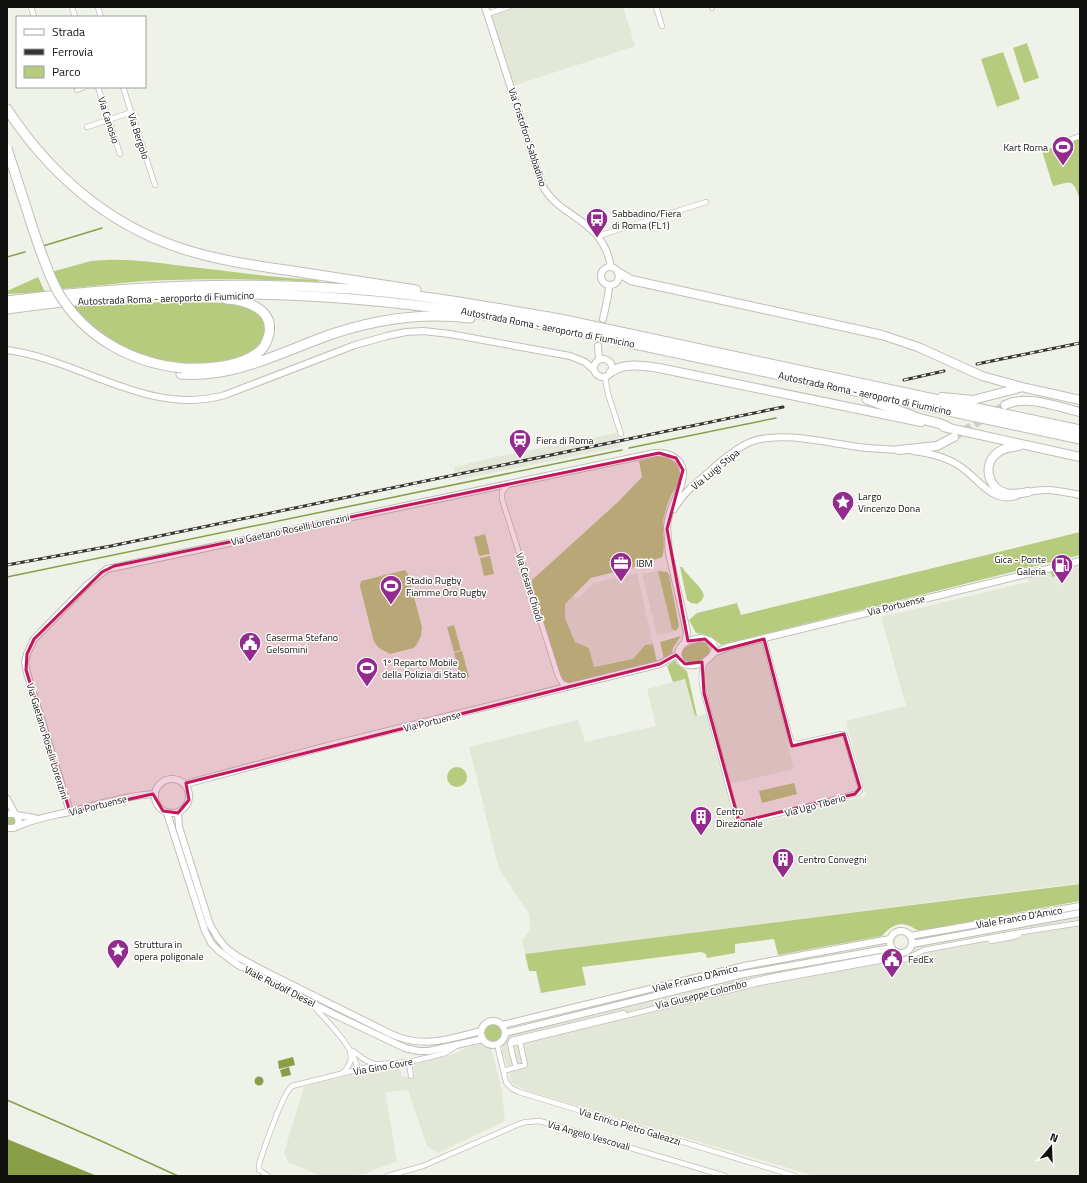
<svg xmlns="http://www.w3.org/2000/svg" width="1087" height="1183" font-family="'Titillium Web',sans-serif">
<rect width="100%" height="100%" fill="#eff2e9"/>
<path fill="#e3e7d7" d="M 516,7 L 623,7 L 635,46 L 513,86 L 491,15 Z
M 617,433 L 620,447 L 457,480 L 454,467 L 491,458 Z
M 1080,565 L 1080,883 L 525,954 L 522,940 L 529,931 L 530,923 L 529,914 L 499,869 L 469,747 L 578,720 L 585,742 L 656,726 L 647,689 L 685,679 L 695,716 L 706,714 L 736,829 L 866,796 L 846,721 L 906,706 L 881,617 L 1028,582 L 1028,577 Z
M 658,571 L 667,572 L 669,575 L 679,626 L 676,631 L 657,635 L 642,574 Z
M 637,573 L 653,644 L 645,645 L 633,659 L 593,667 L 589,653 L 575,642 L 565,618 L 565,604 L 572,596 L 578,598 L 594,583 Z
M 763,643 L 794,769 L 730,784 L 704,679 L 704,673 L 708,666 L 719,653 Z
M 1080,916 L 1080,1176 L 815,1176 L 527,1091 L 512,1083 L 502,1051 L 503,1044 L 509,1036 L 752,976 L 885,950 L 901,954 L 919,945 L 1042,921 Z
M 482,1044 L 491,1048 L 502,1091 L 505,1121 L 438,1153 L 427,1146 L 408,1090 L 385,1092 L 397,1161 L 364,1174 L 344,1176 L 321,1176 L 288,1162 L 284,1153 L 304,1087 L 387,1066 L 388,1068 L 400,1069 L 402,1077 L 415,1075 L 413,1067 L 415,1064 L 457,1053 L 465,1048 Z"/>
<path fill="#b7cb7f" d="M 1027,43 L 1039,78 L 1024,83 L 1013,48 Z
M 1003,52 L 1020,99 L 997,107 L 981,59 Z
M 1080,139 L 1080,200 C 1073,179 1073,181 1053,186 L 1042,151 Z
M 106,260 C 132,259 158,263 183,266 C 228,271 273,278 318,280 L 319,282 C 261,279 202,278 145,281 C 117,283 88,287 60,289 L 51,272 L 91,261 Z
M 38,277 L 45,292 L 7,294 L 7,291 Z
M 183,302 L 230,303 L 251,307 L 261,314 L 267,327 L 264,342 L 257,349 L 232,362 L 191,366 L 144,359 L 103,338 L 70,306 L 113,303 Z
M 659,456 C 672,457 684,467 679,481 C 677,487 672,492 670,498 C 667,505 664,515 663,522 C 662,532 666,548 662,557 L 634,567 L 591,578 L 565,604 L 565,618 L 575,642 L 589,648 L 594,667 L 633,659 L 645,645 L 653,644 L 657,662 L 570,683 L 564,681 L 561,678 L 532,585 L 532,580 L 618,502 L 642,477 L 639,461 Z
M 1080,532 L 1080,555 L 721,645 C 713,637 707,634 696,633 L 689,620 L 697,613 L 737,603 L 741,615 Z
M 485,534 L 490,554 L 479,556 L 474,537 Z
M 490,556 L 494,574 L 484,576 L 480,558 Z
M 1068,566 L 1070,572 L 1052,577 L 1050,570 Z
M 680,567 L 682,567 C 688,577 702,586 704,596 L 701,601 L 697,604 L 691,603 L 687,600 Z
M 405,570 L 408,574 L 422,627 L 421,636 L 417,644 L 414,648 L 390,654 L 379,648 L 374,642 L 360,586 L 361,581 Z
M 658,571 L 667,572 L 669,575 L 679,626 L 676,631 L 672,629 Z
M 454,625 L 461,650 L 454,652 L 447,627 Z
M 681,636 L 673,648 L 671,656 L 664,659 L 660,642 Z
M 700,642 C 707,642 710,646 710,653 C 704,660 694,665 684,660 L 681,656 C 683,645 691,645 700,642 Z
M 462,651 L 469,677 L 461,679 L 454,653 Z
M 675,660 L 677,664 L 687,671 L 697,716 L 695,716 L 685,679 L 673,682 L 667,666 Z
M447 777a10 10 0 1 1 20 0a10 10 0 1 1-20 0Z
M 794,783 L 797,794 L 762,803 L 759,791 Z
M 12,815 L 17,819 L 15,825 L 9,826 L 7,825 L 7,817 Z
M 1080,884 L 1080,901 L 1052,906 L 921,931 C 916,930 914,928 910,926 C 897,921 890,927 882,936 L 778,955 L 774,939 L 735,944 L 735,953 L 707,958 L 706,954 L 701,952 L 582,967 L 586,985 L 541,993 L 536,971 L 529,971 L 525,954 Z
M485 1033a9 9 0 1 1 18 0a9 9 0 1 1-18 0Z"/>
<path fill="#8a9e48" d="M 293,1057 L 295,1065 L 279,1069 L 278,1061 Z
M 289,1067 L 291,1075 L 282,1077 L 280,1070 Z
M254.5 1081a4.5 4.5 0 1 1 9 0a4.5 4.5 0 1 1-9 0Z
M 7,1139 L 97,1176 L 7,1176 Z"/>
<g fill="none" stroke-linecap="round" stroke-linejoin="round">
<path stroke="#8a9e48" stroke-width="1.5" d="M 43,246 L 102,228
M 7,257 L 25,252
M 629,448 L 776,418
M 7,577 L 622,450
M 7,1100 L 99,1140 L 178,1176"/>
<path stroke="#ced0c8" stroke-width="8" stroke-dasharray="8 4" stroke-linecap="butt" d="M 954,437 L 1005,405"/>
<g stroke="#bec0b8" stroke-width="6">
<path id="minor" d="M 31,7 L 34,17
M 72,7 L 75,17
M 98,7 L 101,17
M 656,7 L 662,26
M 712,7 L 712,8
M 487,14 L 508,7
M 98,87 L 120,154
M 123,87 L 155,185
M 77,90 L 84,87
M 87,127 L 132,112
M 1069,140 L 1080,136
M 598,236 L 706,202
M 605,377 L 608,394 L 621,434
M 508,485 L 502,492 L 502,499 L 558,676 L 562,683 L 570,686
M 706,661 C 700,672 701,681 704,693 L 737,819 L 739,822 L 744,823 L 858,793 L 860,791 L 860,786 L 845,735 L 841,734 L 797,744 L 793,743 L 791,741 L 764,639
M 991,941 L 1012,937 L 1019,935
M 723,988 L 770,977 L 882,956 L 892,958
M 312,1004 C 329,1024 351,1043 358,1069
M 497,1044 L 506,1082 L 511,1088 L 519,1092 L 795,1176
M 510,1044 L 759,983 L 884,960 L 904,960 L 924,950 L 1010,934 L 1080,923
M 353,1051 L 365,1060 L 377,1065
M 409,1062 L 411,1076
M 516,1068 L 510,1044 L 512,1040 L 624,1013
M 503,1071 L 525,1065 L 520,1042
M 343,1073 C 348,1067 353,1061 350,1053
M 268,1176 L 259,1170 L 259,1164 C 264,1149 282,1094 292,1086 L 380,1064 L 409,1062 L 430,1057 L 445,1053 L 456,1046
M 388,1176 L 423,1166 L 519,1124 L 526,1122 L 540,1121 L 725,1176"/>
</g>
<g stroke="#bec0b8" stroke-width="8">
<path id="tertiary" d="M 485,7 L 542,185 C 561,220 602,217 611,267
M601 276a9 9 0 1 1 18 0a9 9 0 1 1-18 0Z
M 603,319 L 608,296 L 609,286
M 598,346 L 599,359
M 7,350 C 81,360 149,417 225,395 L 355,345 L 387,336 L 406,332 L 423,331 L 450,334 L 570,356 L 585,362 L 593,369
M594 368a9 9 0 1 1 18 0a9 9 0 1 1-18 0Z
M 913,451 C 929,453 944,456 958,465 C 977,476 991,504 1016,496
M 1025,493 C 1044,487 1061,491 1080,495
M 674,509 C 683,493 697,482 710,471 C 722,460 737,447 753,441 C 784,431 827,443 859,447 C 873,449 888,449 902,450
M 667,526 L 669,553 L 687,632 L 685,642
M 701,638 C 732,642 703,674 682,663 L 678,655 C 679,642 690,640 701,638 Z
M 714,653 L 728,647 L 1080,561
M155 796a17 17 0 1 1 34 0a17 17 0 1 1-34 0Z
M 185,784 L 331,745 L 660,664 L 678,654
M 7,799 L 15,814
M 70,812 L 27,673 L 25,662 L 27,654 L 34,639 L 87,585 L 107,569 L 655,453 C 669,452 684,459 683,475 C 682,493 667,508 667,529
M 167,813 L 205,931 L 211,943 L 219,951 L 238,965 L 333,1014 L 405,1048 L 419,1051 L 429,1051 L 483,1039
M 178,813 L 179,827 L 210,925 L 218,938 L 226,948 L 238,957 L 266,972 L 391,1034 C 423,1049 449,1039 481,1031
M 7,814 L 15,814 C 20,818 20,825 14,828 L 7,828
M 17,815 L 35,818
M 16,827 C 34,818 53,816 73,811 C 100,804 126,796 154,794
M890 942a11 11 0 1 1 22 0a11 11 0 1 1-22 0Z
M 910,936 L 1080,906
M 912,944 L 1080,913
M481 1033a12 12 0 1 1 24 0a12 12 0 1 1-24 0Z
M 502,1025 L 744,966 L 890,939
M 505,1033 L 744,974 L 891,948"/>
</g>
<g stroke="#bec0b8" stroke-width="10">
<path id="trunk" d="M 619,273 L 631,280 L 882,335 L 918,347 L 982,376 L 1026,388 L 1080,400
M 611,372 C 625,362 644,366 659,368 L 921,422
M 942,397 L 973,400 L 1019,388
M 1005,405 C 1027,394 1057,407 1080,412
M 944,427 L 1080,457
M 1019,446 C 1011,447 1002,448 996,454 C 982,466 989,489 1006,493 C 1013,495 1021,493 1028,492
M 899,450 L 937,446 L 954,437"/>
</g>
<g stroke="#bec0b8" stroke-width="11">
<path id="motorway" d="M 7,109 C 49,173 107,224 180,248 C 219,261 259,266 299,272 C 338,278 377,284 416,290
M 7,301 C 121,286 236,281 350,289 C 421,294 490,307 560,319 L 1080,430
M 7,309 C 193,282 380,292 564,329 L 1080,439
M 182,368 C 205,369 236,368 256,354 C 263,350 267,342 269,334 C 274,309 246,300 226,299
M 181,374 C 231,378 276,355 321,338 C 370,320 419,312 470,318
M 867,399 L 918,418 L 941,424 L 949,428"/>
</g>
<use href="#minor" stroke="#fff" stroke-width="4.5"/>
<use href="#tertiary" stroke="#fff" stroke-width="6"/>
<use href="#trunk" stroke="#fff" stroke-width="8"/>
<use href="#motorway" stroke="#fff" stroke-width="9"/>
<g stroke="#343632" stroke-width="3">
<path id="rail" d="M 977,364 L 1080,343
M 904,380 L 944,371
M 7,565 L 111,546 L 783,407"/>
</g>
<use href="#rail" stroke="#fff" stroke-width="1.5" stroke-dasharray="4.5" stroke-linecap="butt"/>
<g stroke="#bec0b8" stroke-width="11" stroke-linecap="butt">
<path id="motorway-bridge" d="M 7,148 C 15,174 24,200 32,226 C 40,249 47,273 59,294 C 86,338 132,363 182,368"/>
</g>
<use href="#motorway-bridge" stroke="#fff" stroke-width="9"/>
</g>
<path fill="#c2185b" fill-opacity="0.2" stroke="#c2185b" stroke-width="3" stroke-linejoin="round" d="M 659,453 L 676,458 L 683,470 L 667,529 L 688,641 L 705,639 L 718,651 L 764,639 L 792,746 L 844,734 L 860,788 L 855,794 L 739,822 L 704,693 L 702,662 L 685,664 L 676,655 L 660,664 L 186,783 L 189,800 L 178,813 L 163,811 L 153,794 L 70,812 L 26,670 L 27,654 L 34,639 L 102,572 L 114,566 Z"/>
<defs>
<g id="stadium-pin" transform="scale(1.15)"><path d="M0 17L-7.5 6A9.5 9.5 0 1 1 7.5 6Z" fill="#932a8d" stroke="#fff"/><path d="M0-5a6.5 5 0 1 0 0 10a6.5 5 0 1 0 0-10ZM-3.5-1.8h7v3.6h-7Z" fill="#fff"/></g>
<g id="bus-pin" transform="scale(1.15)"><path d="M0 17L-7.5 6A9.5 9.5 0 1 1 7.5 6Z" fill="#932a8d" stroke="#fff"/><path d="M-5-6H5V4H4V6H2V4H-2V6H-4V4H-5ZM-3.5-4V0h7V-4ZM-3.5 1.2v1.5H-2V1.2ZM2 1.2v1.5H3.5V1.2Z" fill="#fff"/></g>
<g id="station-pin" transform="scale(1.15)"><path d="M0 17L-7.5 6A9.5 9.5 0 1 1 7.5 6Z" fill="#932a8d" stroke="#fff"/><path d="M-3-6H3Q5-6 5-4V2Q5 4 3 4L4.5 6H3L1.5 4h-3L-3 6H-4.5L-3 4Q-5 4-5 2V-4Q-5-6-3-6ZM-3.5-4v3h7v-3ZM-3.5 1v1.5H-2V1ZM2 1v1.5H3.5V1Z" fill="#fff"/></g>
<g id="sight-pin" transform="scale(1.15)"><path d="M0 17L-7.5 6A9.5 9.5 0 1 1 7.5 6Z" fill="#932a8d" stroke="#fff"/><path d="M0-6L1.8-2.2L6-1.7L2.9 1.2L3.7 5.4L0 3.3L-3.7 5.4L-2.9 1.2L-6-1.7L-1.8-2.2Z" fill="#fff"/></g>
<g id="office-pin" transform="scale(1.15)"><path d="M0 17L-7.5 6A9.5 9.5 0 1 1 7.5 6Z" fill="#932a8d" stroke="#fff"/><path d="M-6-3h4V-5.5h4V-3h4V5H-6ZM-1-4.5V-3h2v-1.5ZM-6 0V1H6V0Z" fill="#fff"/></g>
<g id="fuel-pin" transform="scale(1.15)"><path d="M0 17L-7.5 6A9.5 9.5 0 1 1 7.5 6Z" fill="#932a8d" stroke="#fff"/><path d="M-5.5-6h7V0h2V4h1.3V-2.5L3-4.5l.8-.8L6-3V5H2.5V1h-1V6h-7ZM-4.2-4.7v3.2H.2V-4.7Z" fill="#fff"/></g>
<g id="civic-pin" transform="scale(1.15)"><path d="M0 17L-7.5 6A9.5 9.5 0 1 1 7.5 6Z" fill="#932a8d" stroke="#fff"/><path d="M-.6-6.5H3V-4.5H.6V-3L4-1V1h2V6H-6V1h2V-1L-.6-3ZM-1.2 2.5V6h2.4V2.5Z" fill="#fff"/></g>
<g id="building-pin" transform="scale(1.15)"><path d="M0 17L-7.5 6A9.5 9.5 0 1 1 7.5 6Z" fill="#932a8d" stroke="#fff"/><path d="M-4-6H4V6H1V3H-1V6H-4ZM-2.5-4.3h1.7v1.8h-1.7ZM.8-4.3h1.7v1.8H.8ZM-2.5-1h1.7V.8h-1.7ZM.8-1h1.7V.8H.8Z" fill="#fff"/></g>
</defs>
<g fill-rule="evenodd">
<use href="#stadium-pin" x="1063" y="147"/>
<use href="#bus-pin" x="597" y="219"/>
<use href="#station-pin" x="520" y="440"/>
<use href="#sight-pin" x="843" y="502"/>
<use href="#office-pin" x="621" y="563"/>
<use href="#fuel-pin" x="1062" y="565"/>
<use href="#stadium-pin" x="391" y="586"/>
<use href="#civic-pin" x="250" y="643"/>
<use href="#stadium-pin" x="367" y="668"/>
<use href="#building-pin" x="701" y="817"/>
<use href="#building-pin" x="783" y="859"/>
<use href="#sight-pin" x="118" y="950"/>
<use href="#civic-pin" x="892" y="959"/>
</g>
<g text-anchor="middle" stroke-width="3" stroke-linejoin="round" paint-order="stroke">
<g font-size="10" fill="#11120f" stroke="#fff">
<text transform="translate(109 120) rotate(72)" y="4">Via Canosio</text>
<text transform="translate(139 136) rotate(72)" y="4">Via Bergolo</text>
<text transform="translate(528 137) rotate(72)" y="4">Via Cristoforo Sabbadino</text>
<text transform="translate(166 298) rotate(-2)" y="4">Autostrada Roma - aeroporto di Fiumicino</text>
<text transform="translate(548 327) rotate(11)" y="4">Autostrada Roma - aeroporto di Fiumicino</text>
<text transform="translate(865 393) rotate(12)" y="4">Autostrada Roma - aeroporto di Fiumicino</text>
<text transform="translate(715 469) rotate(-39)" y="4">Via Luigi Stipa</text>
<text transform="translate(290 529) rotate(-12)" y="4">Via Gaetano Roselli Lorenzini</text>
<text transform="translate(530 587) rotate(73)" y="4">Via Cesare Chiodi</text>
<text transform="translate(896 605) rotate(-14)" y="4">Via Portuense</text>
<text transform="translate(432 721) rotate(-14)" y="4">Via Portuense</text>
<text transform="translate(48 741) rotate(73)" y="4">Via Gaetano Roselli Lorenzini</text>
<text transform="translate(98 805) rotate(-14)" y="4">Via Portuense</text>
<text transform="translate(815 805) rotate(-15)" y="4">Via Ugo Tiberio</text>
<text transform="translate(1019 917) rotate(-10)" y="4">Viale Franco D'Amico</text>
<text transform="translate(695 978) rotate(-14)" y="4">Viale Franco D'Amico</text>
<text transform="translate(280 986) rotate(27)" y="4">Viale Rudolf Diesel</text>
<text transform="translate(701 994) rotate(-14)" y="4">Via Giuseppe Colombo</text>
<text transform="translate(383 1066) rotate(-10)" y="4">Via Gino Covre</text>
<text transform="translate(630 1126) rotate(17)" y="4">Via Enrico Pietro Galeazzi</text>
<text transform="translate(589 1135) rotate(16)" y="4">Via Angelo Vescovali</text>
</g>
<g font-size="10" fill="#11120f" stroke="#fff" text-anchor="start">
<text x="1048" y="151" text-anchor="end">Kart Roma</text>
<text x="612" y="217">Sabbadino/Fiera<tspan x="612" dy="12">di Roma (FL1)</tspan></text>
<text x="536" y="444">Fiera di Roma</text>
<text x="858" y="500">Largo<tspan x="858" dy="12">Vincenzo Dona</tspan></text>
<text x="1046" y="563" text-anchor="end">Gica - Ponte<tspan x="1046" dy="12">Galeria</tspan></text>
<text x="636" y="567">IBM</text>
<text x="406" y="584">Stadio Rugby<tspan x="406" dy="12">Fiamme Oro Rugby</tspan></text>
<text x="266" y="641">Caserma Stefano<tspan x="266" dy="12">Gelsomini</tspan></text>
<text x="382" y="666">1º Reparto Mobile<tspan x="382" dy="12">della Polizia di Stato</tspan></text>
<text x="716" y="815">Centro<tspan x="716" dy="12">Direzionale</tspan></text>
<text x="798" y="863">Centro Convegni</text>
<text x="134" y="948">Struttura in<tspan x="134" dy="12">opera poligonale</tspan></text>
<text x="908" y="963">FedEx</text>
</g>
</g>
<rect width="1087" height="1183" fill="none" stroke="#11120f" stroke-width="16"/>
<rect x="16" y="16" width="130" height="72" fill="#ffffff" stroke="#a0a09f"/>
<rect x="24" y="29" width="20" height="6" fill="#ffffff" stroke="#a0a09f"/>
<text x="52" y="36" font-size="12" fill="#11120f">Strada</text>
<rect x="24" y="49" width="20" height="6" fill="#343632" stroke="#a0a09f"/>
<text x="52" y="56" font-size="12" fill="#11120f">Ferrovia</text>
<rect x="24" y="66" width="20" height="12" fill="#b7cb7f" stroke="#a0a09f"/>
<text x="52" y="76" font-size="12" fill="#11120f">Parco</text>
<g transform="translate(1051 1147) rotate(19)" stroke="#ffffff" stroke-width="3" paint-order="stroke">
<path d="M0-3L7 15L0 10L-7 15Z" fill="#11120f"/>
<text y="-6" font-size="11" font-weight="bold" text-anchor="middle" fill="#11120f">N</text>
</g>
</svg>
